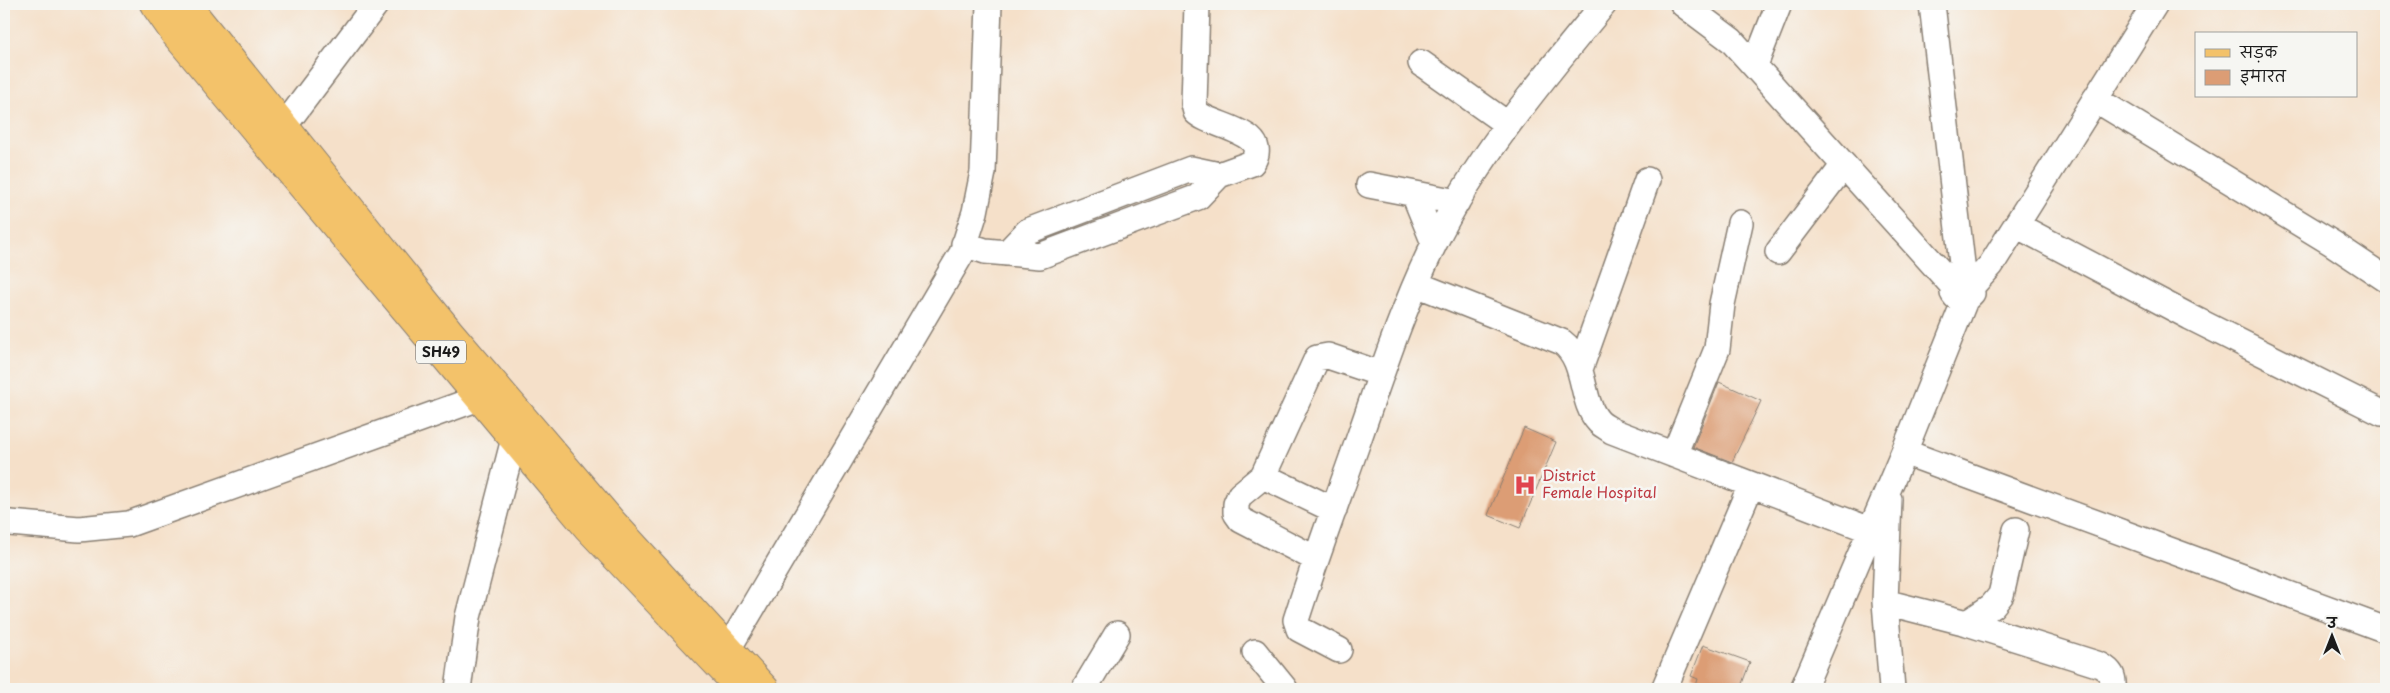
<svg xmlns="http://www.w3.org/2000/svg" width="2390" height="693" font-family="'Playpen Sans','Playpen Sans Deva',sans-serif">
<rect width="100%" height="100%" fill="#f6f6f2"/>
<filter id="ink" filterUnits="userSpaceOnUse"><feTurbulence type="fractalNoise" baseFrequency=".02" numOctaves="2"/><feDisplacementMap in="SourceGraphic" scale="10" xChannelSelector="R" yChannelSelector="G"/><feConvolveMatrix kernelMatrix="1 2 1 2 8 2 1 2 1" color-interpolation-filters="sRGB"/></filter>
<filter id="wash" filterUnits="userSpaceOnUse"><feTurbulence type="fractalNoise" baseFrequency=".0096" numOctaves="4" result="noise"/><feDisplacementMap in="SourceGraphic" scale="20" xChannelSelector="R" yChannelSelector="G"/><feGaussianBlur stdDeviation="1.12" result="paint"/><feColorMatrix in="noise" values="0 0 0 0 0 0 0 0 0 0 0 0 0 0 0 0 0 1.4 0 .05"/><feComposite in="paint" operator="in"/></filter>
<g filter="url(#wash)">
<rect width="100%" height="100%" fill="#f5e0c9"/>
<g id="blocks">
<path fill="#dc9d75" d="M 1719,382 L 1761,401 L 1732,462 L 1693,447 Z
M 1524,428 L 1556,442 L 1520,528 L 1488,515 Z
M 1703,645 L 1750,662 L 1740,689 L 1695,689 L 1698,679 L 1691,676 Z"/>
</g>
</g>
<g filter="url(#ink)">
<use href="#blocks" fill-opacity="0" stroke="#887e72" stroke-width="1"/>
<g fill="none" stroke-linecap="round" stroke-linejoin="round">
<g stroke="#887e72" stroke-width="28">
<path id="minor" d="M 1683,4 L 1731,40 L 1954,287
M 1932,4 L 1964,281
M 1421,63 L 1507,124
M 1755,65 L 1779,4
M 2095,99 L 2332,243 L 2386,279
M 272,142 L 376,4
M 1369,185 L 1457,202
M 1414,194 L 1434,243
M 2016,225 L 2190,317 L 2382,413
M 964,244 L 985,251 L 1040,256 L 1198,197 L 1219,175 L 1252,163 C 1273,131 1211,127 1196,112 L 1194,104 L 1197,4
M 1778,252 L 1844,165
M 1007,253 L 1028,231 L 1191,169 L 1219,175
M 1416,284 L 1562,342 C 1588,362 1579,401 1599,422 C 1603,426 1608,428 1612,431 L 1870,530
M 1971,287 L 1991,265 L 2155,4
M 1580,369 L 1647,180
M 1904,452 L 2386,630
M 1674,455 L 1717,349 L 1722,304 L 1740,223
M 1263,476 L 1334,510
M 1889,499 L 1885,602 L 1892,689
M 10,523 L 79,529 L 129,524 L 479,398
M 1316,559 L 1241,520 L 1236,513 L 1236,504 L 1240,495 L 1263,476 L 1317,358 L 1328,356 L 1381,374
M 1885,602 L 1967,623 L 2100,665 C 2111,671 2114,676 2113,689
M 1967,623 L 1992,606 L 2001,595 L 2016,530
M 728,649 L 962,253 L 975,212 L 983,172 L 989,4
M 1339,650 L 1299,629 L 1296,620 C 1315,560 1337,501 1358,441 C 1381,375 1403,307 1434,244 C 1478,155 1542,80 1604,4
M 1255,652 L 1285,689
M 458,689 L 468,617 L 514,439
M 1084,689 L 1117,634
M 1664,689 L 1751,485
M 1803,689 L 1904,452 L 1965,300 L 1972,293 L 1970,284 L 1961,281 L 1955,284 L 1953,293 L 1956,297 L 1965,300"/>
</g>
<g stroke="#887e72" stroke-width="30">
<path id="major" d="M 154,4 L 175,34 L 587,527 L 741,689
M 186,4 L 449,331 L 614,524 L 765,689"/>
</g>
<use href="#minor" stroke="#fff" stroke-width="25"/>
<use href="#major" stroke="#f3c26a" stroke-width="28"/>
</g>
</g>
<defs>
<g id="hospital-bare" transform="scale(1.725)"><path d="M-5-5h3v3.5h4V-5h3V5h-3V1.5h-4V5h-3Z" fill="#e0444e" stroke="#f6f6f2" stroke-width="2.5" paint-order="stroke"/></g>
</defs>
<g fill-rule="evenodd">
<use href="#hospital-bare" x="1525" y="485"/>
</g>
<g text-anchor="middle" stroke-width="5" stroke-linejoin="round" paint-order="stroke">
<rect fill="#f6f6f2" stroke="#5d5d5c" stroke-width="1" x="416" y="340.5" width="50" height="23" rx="4"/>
<g font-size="14" font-weight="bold" fill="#1c1c1c">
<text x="441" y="357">SH49</text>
</g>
<g font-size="15" fill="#be3a42" stroke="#f6f6f2" text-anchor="start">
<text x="1542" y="481">District<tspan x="1542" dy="17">Female Hospital</tspan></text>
</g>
</g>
<rect width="2390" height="693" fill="none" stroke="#f6f6f2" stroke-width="20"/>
<rect x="2195" y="32" width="162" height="65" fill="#f6f6f2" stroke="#9f9f9c"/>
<rect x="2205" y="49" width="25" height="8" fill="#f3c26a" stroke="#9f9f9c"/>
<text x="2240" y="58" font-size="15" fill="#1c1c1c">सड़क</text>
<rect x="2205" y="70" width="25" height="15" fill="#dc9d75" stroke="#9f9f9c"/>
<text x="2240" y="82" font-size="15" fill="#1c1c1c">इमारत</text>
<g transform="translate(2332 636)" stroke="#f6f6f2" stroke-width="4" paint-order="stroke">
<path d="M0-4L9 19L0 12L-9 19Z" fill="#1c1c1c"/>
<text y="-8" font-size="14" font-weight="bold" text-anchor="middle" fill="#1c1c1c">उ</text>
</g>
</svg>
